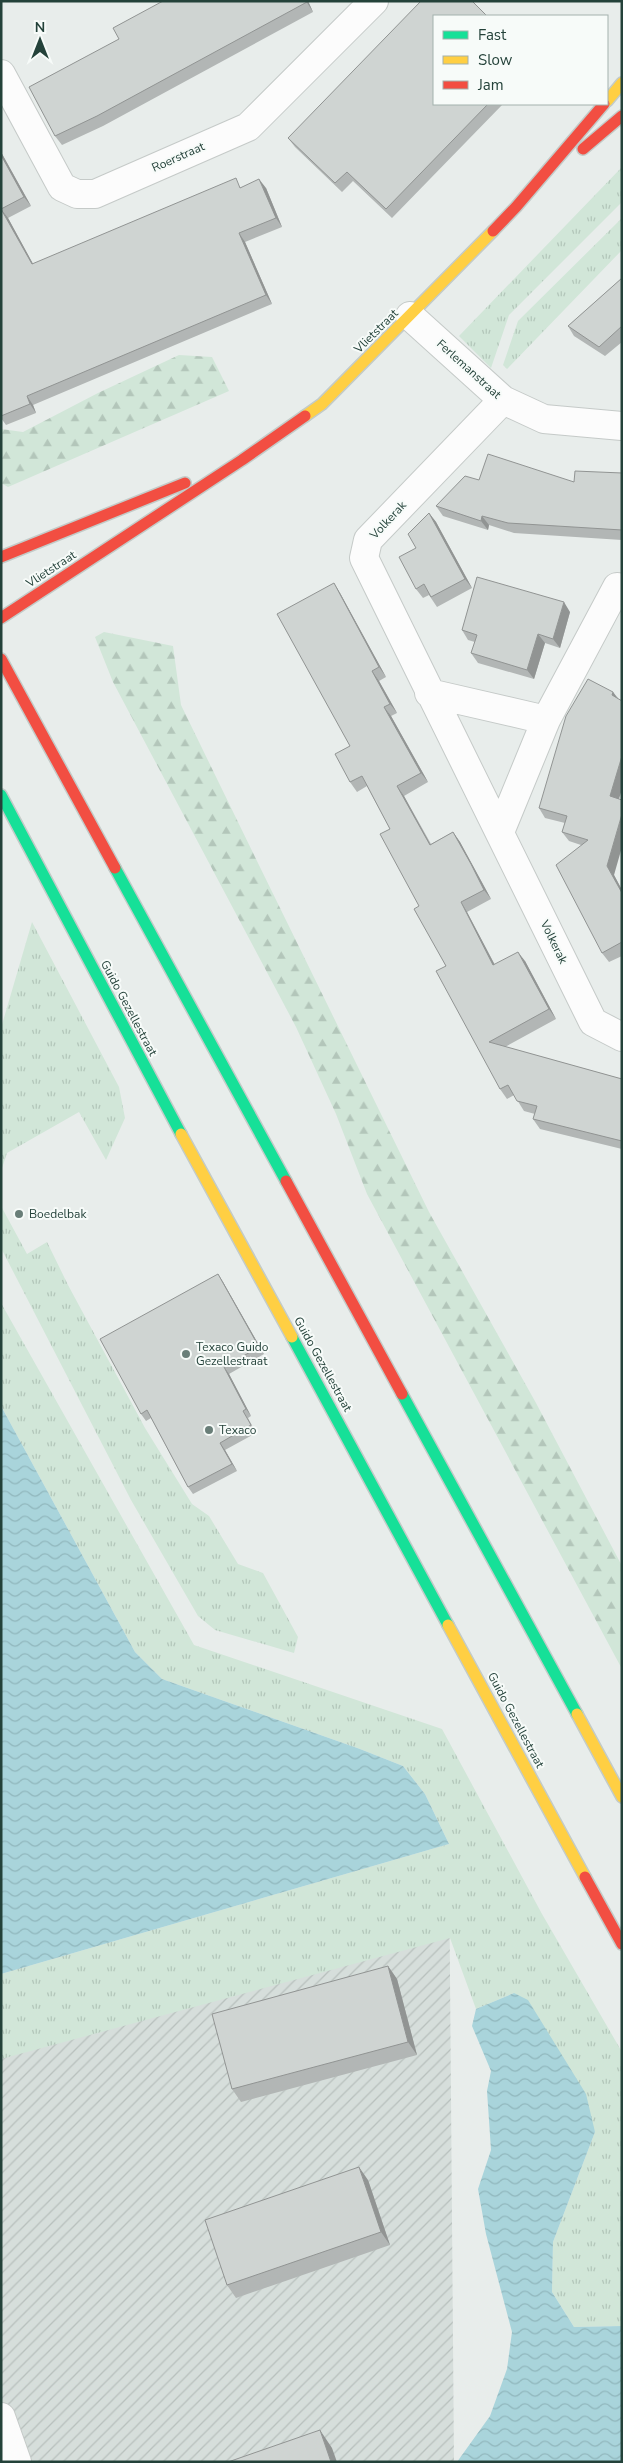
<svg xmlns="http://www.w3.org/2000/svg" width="623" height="2463" font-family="'Nunito Sans',sans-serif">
<defs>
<pattern id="industrial-furrows" width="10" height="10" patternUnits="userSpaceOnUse" patternTransform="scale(1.25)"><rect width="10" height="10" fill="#d6dedb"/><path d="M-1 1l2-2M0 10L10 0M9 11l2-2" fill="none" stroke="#b8c0bd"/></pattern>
<pattern id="grass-tufts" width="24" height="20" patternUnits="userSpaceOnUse" patternTransform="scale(1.25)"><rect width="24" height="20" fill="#d1e6d8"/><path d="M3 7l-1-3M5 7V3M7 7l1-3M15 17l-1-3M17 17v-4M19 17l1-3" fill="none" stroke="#b3c6ba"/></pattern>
<pattern id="forest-firs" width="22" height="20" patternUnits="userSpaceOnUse" patternTransform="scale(1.25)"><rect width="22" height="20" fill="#d1e6d8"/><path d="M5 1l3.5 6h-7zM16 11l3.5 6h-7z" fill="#b3c6ba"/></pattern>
<pattern id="water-waves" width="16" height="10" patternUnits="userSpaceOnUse" patternTransform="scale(1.25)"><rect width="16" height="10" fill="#a9d4db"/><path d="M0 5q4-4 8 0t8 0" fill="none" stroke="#91b7bd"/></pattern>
</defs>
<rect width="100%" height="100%" fill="#e8edeb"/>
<path fill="url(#industrial-furrows)" d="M 449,1854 L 454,2462 L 1,2462 L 1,1977 Z"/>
<path fill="url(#grass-tufts)" d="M 622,167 L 622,202 L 509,315 L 491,368 L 459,336 Z
M 622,218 L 622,250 L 507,369 L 503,365 L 518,321 Z
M 32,922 L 119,1087 L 125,1118 L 106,1160 L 79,1112 L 7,1153 L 1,1171 L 1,1028 Z
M 1,1206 L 27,1254 L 47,1242 L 68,1285 L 145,1428 L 192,1504 L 209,1516 L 238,1564 L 263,1573 L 298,1637 L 294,1653 L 215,1630 L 198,1616 L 131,1500 L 1,1248 Z
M 1,1303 L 194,1645 L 442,1729 L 542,1914 L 622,2052 L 622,2326 L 574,2327 L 552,2292 L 553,2242 L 595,2132 L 514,1993 L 476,2009 L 450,1938 L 1,2059 L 1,1974 L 449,1844 L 425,1794 L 403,1766 L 360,1749 L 162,1679 L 135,1652 L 1,1406 Z"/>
<path fill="url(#forest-firs)" d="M 179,355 L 212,357 L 229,391 L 8,487 L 1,483 L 1,429 L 23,432 L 98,393 Z
M 104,632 L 173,646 L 181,705 L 256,859 L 429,1212 L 536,1403 L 622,1566 L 622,1669 L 367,1194 L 336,1114 L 296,1027 L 113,682 L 95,637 Z"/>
<path fill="url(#water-waves)" d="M 1,1406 L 135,1652 L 162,1679 L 360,1749 L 403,1766 L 425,1794 L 449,1844 L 1,1974 Z
M 514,1993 L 528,2000 L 586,2094 L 595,2132 L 553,2242 L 552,2292 L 574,2327 L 622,2326 L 622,2462 L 457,2462 L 490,2416 L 507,2369 L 512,2332 L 486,2234 L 478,2189 L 491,2150 L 487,2091 L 491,2071 L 472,2026 L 476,2009 Z"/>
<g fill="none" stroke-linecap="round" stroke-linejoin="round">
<g stroke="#c5cac8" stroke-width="30">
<path id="street" d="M 1,74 L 62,187 L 77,194 L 95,194 L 248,127 L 374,1
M 410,316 L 503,400 L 544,419 L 622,426
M 503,400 L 368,540 L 364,558 L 593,1022 L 622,1037
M 429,693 L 546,720
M 500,832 L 546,720 L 617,587
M 1,2417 L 17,2462"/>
</g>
<g stroke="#c3cbc8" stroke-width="14">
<path id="fast" d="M 1,795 L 181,1134
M 115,868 L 286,1181
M 292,1337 L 448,1625
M 402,1394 L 577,1714"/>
</g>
<g stroke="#c3cbc8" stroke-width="14">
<path id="slow" d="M 607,101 L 622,83
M 305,416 L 322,404 L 493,231
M 181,1134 L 292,1337
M 448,1625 L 585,1877
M 577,1714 L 622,1797"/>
</g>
<g stroke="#c3cbc8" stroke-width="14">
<path id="jam" d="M 583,149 L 622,116
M 493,231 L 516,207 L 604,104
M 1,557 L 185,483
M 1,618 L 242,460 L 305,416
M 1,659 L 115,868
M 286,1181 L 402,1394
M 585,1877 L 622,1944"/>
</g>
<use href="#street" stroke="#fcfcfc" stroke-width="28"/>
<use href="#fast" stroke="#16e098" stroke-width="11"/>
<use href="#slow" stroke="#ffcf43" stroke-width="11"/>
<use href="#jam" stroke="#f24e42" stroke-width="11"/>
</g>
<path fill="#b2b6b5" d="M 163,1 L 308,1 L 313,12 L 103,126 L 62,145 L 55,136 L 119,39 Z
M 434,16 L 434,104 L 503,104 L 392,218 L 353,181 L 342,192 L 295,147 L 288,138 Z
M 1,152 L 31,206 L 8,218 L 33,264 L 242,187 L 266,188 L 282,227 L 245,242 L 272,304 L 33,405 L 36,413 L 6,425 L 1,418 Z
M 622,278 L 622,342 L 605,356 L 574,336 L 568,326 Z
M 622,473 L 622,540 L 514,533 L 489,525 L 488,530 L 443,516 L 436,506 L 479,480 L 574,482 Z
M 429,513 L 436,522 L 472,588 L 437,607 L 429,595 L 423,598 L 416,589 L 416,548 Z
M 334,583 L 340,593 L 386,677 L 379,681 L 397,713 L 391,716 L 428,782 L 404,796 L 431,844 L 453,832 L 460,842 L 491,899 L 467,912 L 495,965 L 525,961 L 556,1019 L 505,1047 L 622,1079 L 622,1149 L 540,1129 L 533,1119 L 535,1114 L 524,1111 L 514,1095 L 507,1099 L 500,1089 L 419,906 L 390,829 L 367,786 L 357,792 L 350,782 L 350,746 Z
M 570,612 L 560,648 L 545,643 L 534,679 L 478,663 L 471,653 L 475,642 L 468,640 L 462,630 Z
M 613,692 L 618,698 L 619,799 L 614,875 L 622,890 L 622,956 L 609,962 L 602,953 L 581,845 L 569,841 L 562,832 L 565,823 L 545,818 L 539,808 Z
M 218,1274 L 223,1282 L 264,1354 L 229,1374 L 251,1416 L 248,1418 L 256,1433 L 225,1450 L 237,1471 L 193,1494 L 188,1487 L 151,1418 L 146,1421 L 141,1414 Z
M 388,1966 L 397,1979 L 417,2055 L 241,2102 L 232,2089 Z
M 368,2180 L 390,2245 L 236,2298 L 227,2285 Z"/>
<path fill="#919493" d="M 306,1 L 308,1 L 313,12 Z
M 1,152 L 31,206 L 24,197 L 1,155 Z
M 259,179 L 266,188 L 282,227 L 276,218 Z
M 1,209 L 8,218 L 38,273 L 32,264 Z
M 239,233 L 245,242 L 272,304 L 266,295 Z
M 27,396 L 33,405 L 36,413 L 30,404 Z
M 429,513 L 436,522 L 472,588 L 465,579 Z
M 482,516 L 489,525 L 488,530 L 481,521 Z
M 334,583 L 340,593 L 386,677 L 379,667 Z
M 564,602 L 570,612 L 560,648 L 553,639 Z
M 538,634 L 545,643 L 534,679 L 527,670 Z
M 372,671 L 379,681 L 397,713 L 390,704 Z
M 613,692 L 620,702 L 612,695 Z
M 384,707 L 391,716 L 428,782 L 421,773 Z
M 622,756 L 622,789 L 617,806 L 610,796 Z
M 397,786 L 404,796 L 436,855 L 430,845 Z
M 622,814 L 622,847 L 614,875 L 622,890 L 622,893 L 607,866 Z
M 453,832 L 460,842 L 491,899 L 484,890 Z
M 461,902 L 467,912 L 500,975 L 493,965 Z
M 518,952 L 525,961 L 556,1019 L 549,1009 Z
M 218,1274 L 223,1282 L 264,1354 L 259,1347 Z
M 224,1367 L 229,1374 L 251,1416 L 246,1409 Z
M 220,1443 L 225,1450 L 237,1471 L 232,1464 Z
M 388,1966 L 397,1979 L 417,2055 L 408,2042 Z
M 359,2167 L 368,2180 L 390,2245 L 381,2232 Z
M 320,2430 L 332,2448 L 337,2462 L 331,2462 Z"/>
<path fill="#cfd4d2" stroke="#919493" d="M 163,1 L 306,1 L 307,2 L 97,116 L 55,136 L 29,87 L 119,39 L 113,28 Z
M 421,1 L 472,1 L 487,16 L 434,16 L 434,104 L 488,104 L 386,209 L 347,172 L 335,183 L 288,138 Z
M 1,155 L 24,197 L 1,209 L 32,264 L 236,178 L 240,188 L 259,179 L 276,218 L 239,233 L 266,295 L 27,396 L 30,404 L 1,416 Z
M 622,278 L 622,326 L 599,347 L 568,326 Z
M 488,454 L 574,482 L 575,471 L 622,473 L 622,530 L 508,523 L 482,516 L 481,521 L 436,506 L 465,476 L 479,480 Z
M 429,513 L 465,579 L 431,597 L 424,584 L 416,589 L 399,557 L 416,548 L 408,534 Z
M 477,577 L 564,602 L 553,639 L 538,634 L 527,670 L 471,653 L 477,635 L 462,630 Z
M 334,583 L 379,667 L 372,671 L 390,704 L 384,707 L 421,773 L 397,786 L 430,845 L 453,832 L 471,864 L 484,890 L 461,902 L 493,965 L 518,952 L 549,1009 L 489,1042 L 622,1079 L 622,1141 L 533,1119 L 537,1106 L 517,1101 L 508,1085 L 500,1089 L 436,971 L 446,966 L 414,909 L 419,906 L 380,834 L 390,829 L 362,776 L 350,782 L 335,754 L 350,746 L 277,614 Z
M 588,679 L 613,692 L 612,695 L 622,701 L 622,756 L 610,796 L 622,800 L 622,814 L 607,866 L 622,893 L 622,942 L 602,953 L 556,865 L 588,840 L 562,832 L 567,816 L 539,808 L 566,716 Z
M 218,1274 L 259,1347 L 224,1367 L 246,1409 L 243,1411 L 251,1425 L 220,1443 L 232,1464 L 188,1487 L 147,1410 L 141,1414 L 100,1339 Z
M 388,1966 L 408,2042 L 232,2089 L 212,2014 Z
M 359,2167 L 381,2232 L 227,2285 L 205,2220 Z
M 320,2430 L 331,2462 L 228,2462 Z"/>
<g fill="#697e78" stroke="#f7fbf9" stroke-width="2">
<circle cx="19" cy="1214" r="5"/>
<circle cx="186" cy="1354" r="5"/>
<circle cx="209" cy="1430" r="5"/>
</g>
<g text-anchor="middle" stroke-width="4" stroke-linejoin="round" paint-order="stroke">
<g font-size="12" fill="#24423a" stroke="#f7fbf9">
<text transform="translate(178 157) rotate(-24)" y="4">Roerstraat</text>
<text transform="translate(376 331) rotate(-45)" y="4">Vlietstraat</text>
<text transform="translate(469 369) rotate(42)" y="4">Ferlemanstraat</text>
<text transform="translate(388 520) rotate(-47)" y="4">Volkerak</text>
<text transform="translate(51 569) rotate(-33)" y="4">Vlietstraat</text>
<text transform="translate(554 942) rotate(64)" y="4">Volkerak</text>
<text transform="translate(129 1008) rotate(62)" y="4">Guido Gezellestraat</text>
<text transform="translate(323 1364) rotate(61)" y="4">Guido Gezellestraat</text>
<text transform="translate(516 1720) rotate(62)" y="4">Guido Gezellestraat</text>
</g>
<g font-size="12" fill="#24423a" stroke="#f7fbf9" text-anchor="start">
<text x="29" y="1218">Boedelbak</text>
<text x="196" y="1351">Texaco Guido<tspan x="196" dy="14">Gezellestraat</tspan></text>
<text x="219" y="1434">Texaco</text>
</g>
</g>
<rect width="623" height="2463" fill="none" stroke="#24423a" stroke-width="5"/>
<rect x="433" y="15" width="175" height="90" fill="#f7fbf9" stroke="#a3b1ad"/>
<rect x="443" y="31" width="25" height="8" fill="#16e098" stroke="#a3b1ad"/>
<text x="478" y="40" font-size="15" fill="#24423a">Fast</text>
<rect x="443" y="56" width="25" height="8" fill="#ffcf43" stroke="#a3b1ad"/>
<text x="478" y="65" font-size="15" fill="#24423a">Slow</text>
<rect x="443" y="81" width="25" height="8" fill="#f24e42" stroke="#a3b1ad"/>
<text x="478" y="90" font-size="15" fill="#24423a">Jam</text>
<g transform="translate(40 40)" stroke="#f7fbf9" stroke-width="4" paint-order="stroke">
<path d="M0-4L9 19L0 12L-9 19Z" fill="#24423a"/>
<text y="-8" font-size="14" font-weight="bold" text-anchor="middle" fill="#24423a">N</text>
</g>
</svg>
